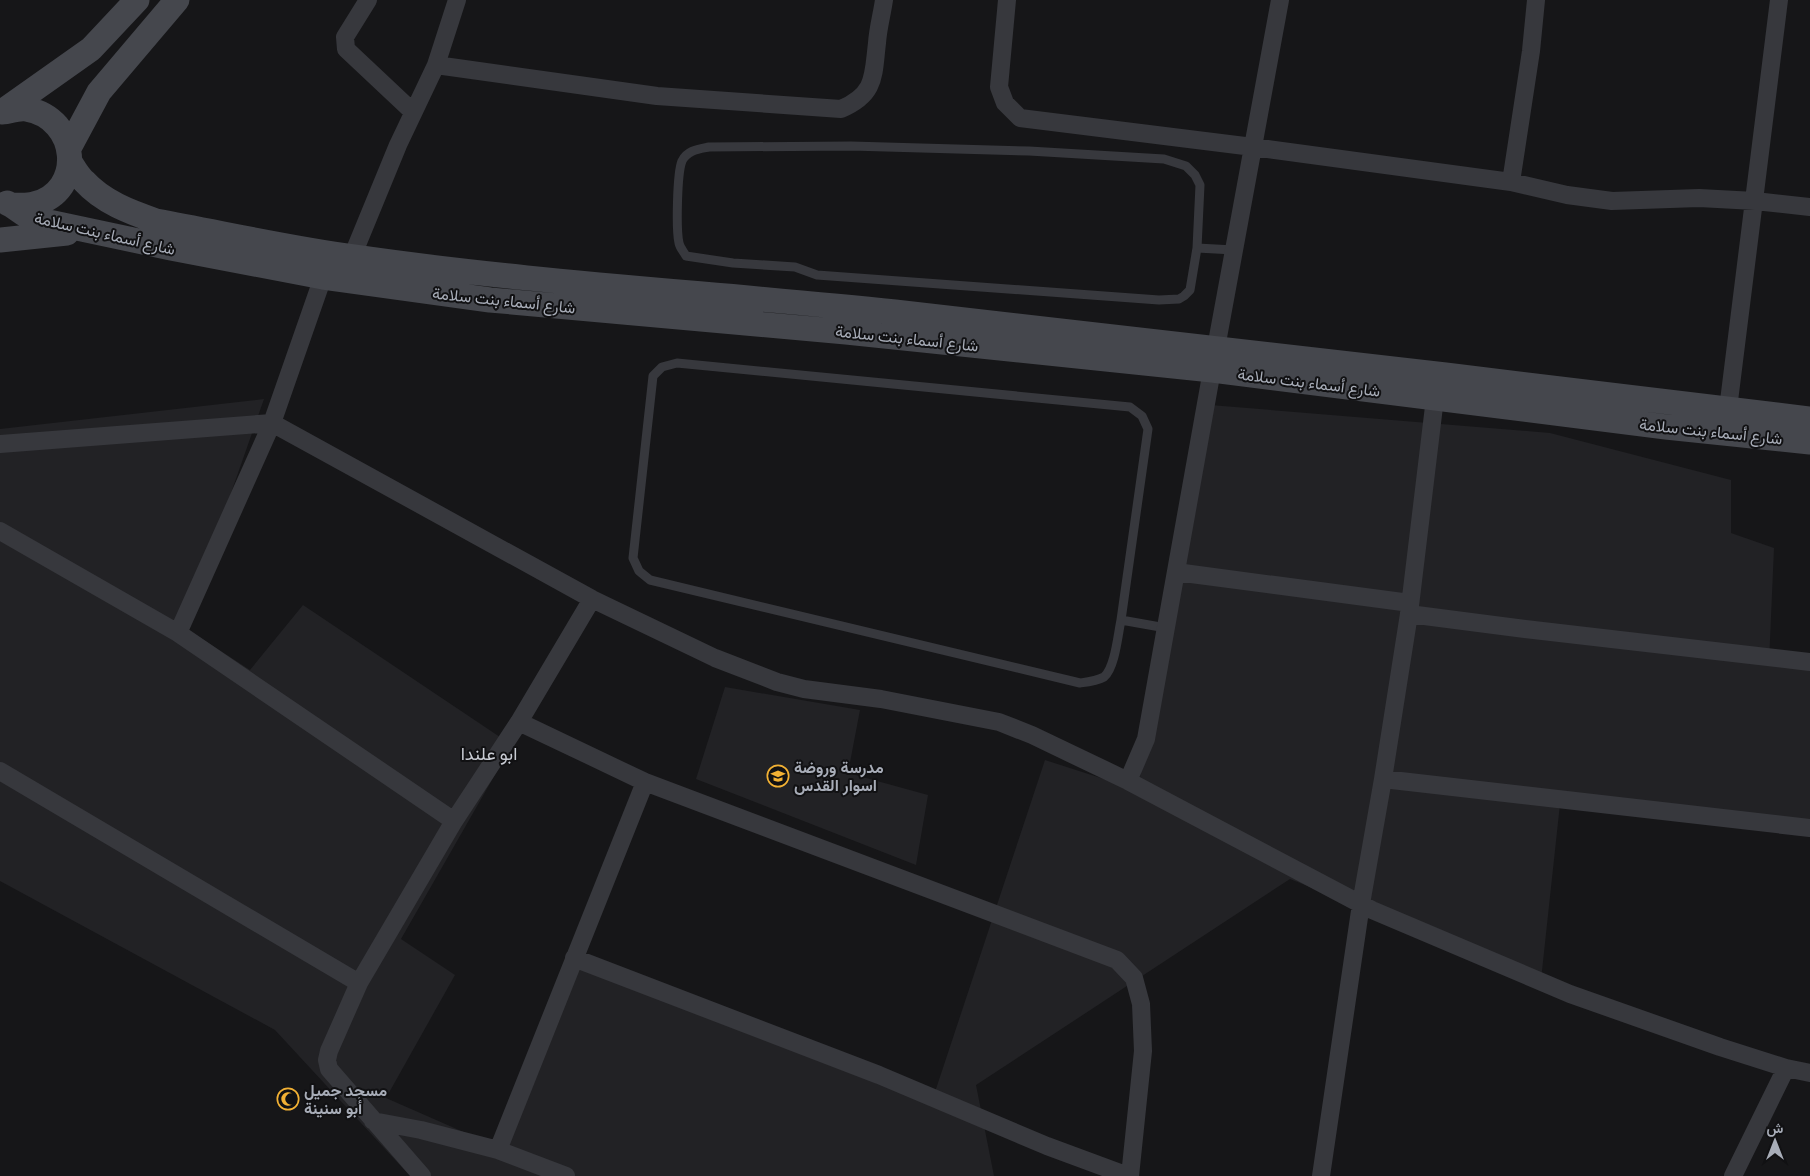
<svg xmlns="http://www.w3.org/2000/svg" width="1810" height="1176" font-family="Karla,Vazirmatn,sans-serif">
<rect width="100%" height="100%" fill="#161618"/>
<path fill="#222225" d="M 264,399 L 184,627 L 250,670 L 303,605 L 512,745 L 401,939 L 455,975 L 386,1098 L 500,1148 L 575,959 L 935,1092 L 1045,760 L 1138,790 L 1198,404 L 1550,433 L 1731,480 L 1731,533 L 1774,548 L 1769,663 L 1810,668 L 1810,827 L 1560,804 L 1541,980 L 1290,879 L 976,1085 L 994,1176 L 410,1176 L 275,1030 L 0,881 L 0,429 Z
M 725,687 L 860,710 L 848,773 L 928,795 L 916,865 L 696,779 Z"/>
<g fill="none" stroke-linecap="round" stroke-linejoin="round">
<path stroke="#37383d" stroke-width="9" d="M 851,146 L 1029,151 L 1164,159 L 1186,166 L 1195,175 L 1200,185 L 1197,248 L 1190,290 L 1184,296 L 1179,299 L 1159,300 L 817,275 L 795,267 L 733,263 L 686,256 C 684,252 680,248 679,243 C 676,230 677,173 682,161 C 687,150 699,149 709,147 Z
M 1197,248 L 1234,250
M 1121,620 L 1148,429 L 1142,416 L 1130,407 L 677,363 L 662,367 L 653,376 L 633,558 L 639,571 L 650,580 L 1080,683 C 1088,682 1097,681 1104,677 C 1115,668 1118,634 1121,620 L 1166,628"/>
<path stroke="#37383d" stroke-width="18" d="M 368,0 L 345,37 L 346,49 L 413,112
M 1007,0 L 999,87 L 1005,103 L 1020,118 L 1253,147 L 1511,182 L 1567,195 L 1612,201 L 1699,198 L 1755,201 L 1810,207
M 436,65 L 657,96 L 841,109 C 876,94 873,76 877,43 C 878,28 882,14 884,0
M 1511,182 L 1531,51 L 1536,0
M 352,257 L 398,145 L 436,65 L 457,0
M 1216,348 L 1280,0
M 1728,409 L 1779,0
M 0,444 L 272,423 L 592,599 L 715,658 L 777,682 L 804,689 L 881,699 L 999,722 L 1032,735 L 1128,781 L 1372,910 L 1570,994 L 1720,1047 L 1786,1068 L 1810,1073
M 0,531 L 178,633 L 454,821
M 1176,572 L 1410,603
M 1409,614 L 1525,629 L 1810,662
M 178,633 L 272,423 L 323,277
M 519,722 L 645,782 L 1117,960 L 1134,978 L 1141,1004 L 1143,1051 L 1130,1176
M 0,771 L 359,983
M 1383,779 L 1810,828
M 1128,781 L 1146,739 L 1212,370
M 574,958 L 879,1075 L 1047,1146 L 1128,1176
M 373,1121 L 421,1130 L 498,1150 L 566,1176
M 498,1150 L 645,782
M 422,1176 L 329,1069 L 327,1060 L 329,1051 L 359,983 L 454,821 L 519,722 L 592,599
M 1321,1176 L 1361,904 L 1383,779 L 1409,614 L 1435,398
M 1733,1176 L 1786,1068"/>
<path stroke="#45474d" stroke-width="25" d="M 2,112 L 91,49 L 137,0
M 3,112 C 10,111 19,108 26,109 C 80,118 85,192 34,204 C 27,206 18,205 11,205 L 7,203
M 69,148 L 99,92 L 177,0
M 70,162 C 74,168 78,176 84,181 C 103,202 130,212 156,221 C 222,233 288,248 354,257 C 534,283 715,293 895,312 C 1201,345 1505,382 1810,419
M 11,205 L 24,214 L 44,221 L 171,248 L 323,277 L 490,300 L 846,332 L 1212,370 L 1666,427 L 1810,442
M 0,240 L 67,233"/>
</g>
<defs>
<g id="school-ring" transform="scale(1.125)"><circle r="9.5" fill="#111113" stroke="#f2b134" stroke-width="1.5"/><path d="M0-5L7-2L0 1L-7-2ZM-4 1L0 2.5L4 1V4Q0 6-4 4Z" fill="#f2b134"/></g>
<g id="mosque-ring" transform="scale(1.125)"><circle r="9.5" fill="#111113" stroke="#f2b134" stroke-width="1.5"/><path d="M3.5-4.9A6 6 0 1 0 3.5 4.9A5 5 0 1 1 3.5-4.9Z" fill="#f2b134"/></g>
</defs>
<g fill-rule="evenodd">
<use href="#school-ring" x="778" y="776"/>
<use href="#mosque-ring" x="288" y="1099"/>
</g>
<g text-anchor="middle" stroke-width="4" stroke-linejoin="round" paint-order="stroke">
<g font-size="16" fill="#a8adb8" stroke="#111113">
<text transform="translate(105 233) rotate(13)" y="6">شارع أسماء بنت سلامة</text>
<text transform="translate(504 300) rotate(6)" y="6">شارع أسماء بنت سلامة</text>
<text transform="translate(907 338) rotate(6)" y="6">شارع أسماء بنت سلامة</text>
<text transform="translate(1309 382) rotate(7)" y="6">شارع أسماء بنت سلامة</text>
<text transform="translate(1711 431) rotate(6)" y="6">شارع أسماء بنت سلامة</text>
</g>
<g font-size="16" font-weight="bold" fill="#a8adb8" stroke="#111113" text-anchor="start">
<text x="794" y="773">مدرسة وروضة<tspan x="794" dy="18">اسوار القدس</tspan></text>
<text x="304" y="1096">مسجد جميل<tspan x="304" dy="18">أبو سنينة</tspan></text>
</g>
<g font-size="18" fill="#c9ccd4" stroke="#111113">
<text x="489" y="760">ابو علندا</text>
</g>
</g>
<g transform="translate(1775 1141)" stroke="#111113" stroke-width="4" paint-order="stroke">
<path d="M0-4L9 19L0 12L-9 19Z" fill="#a8adb8"/>
<text y="-8" font-size="14" font-weight="bold" text-anchor="middle" fill="#a8adb8">ش</text>
</g>
</svg>
